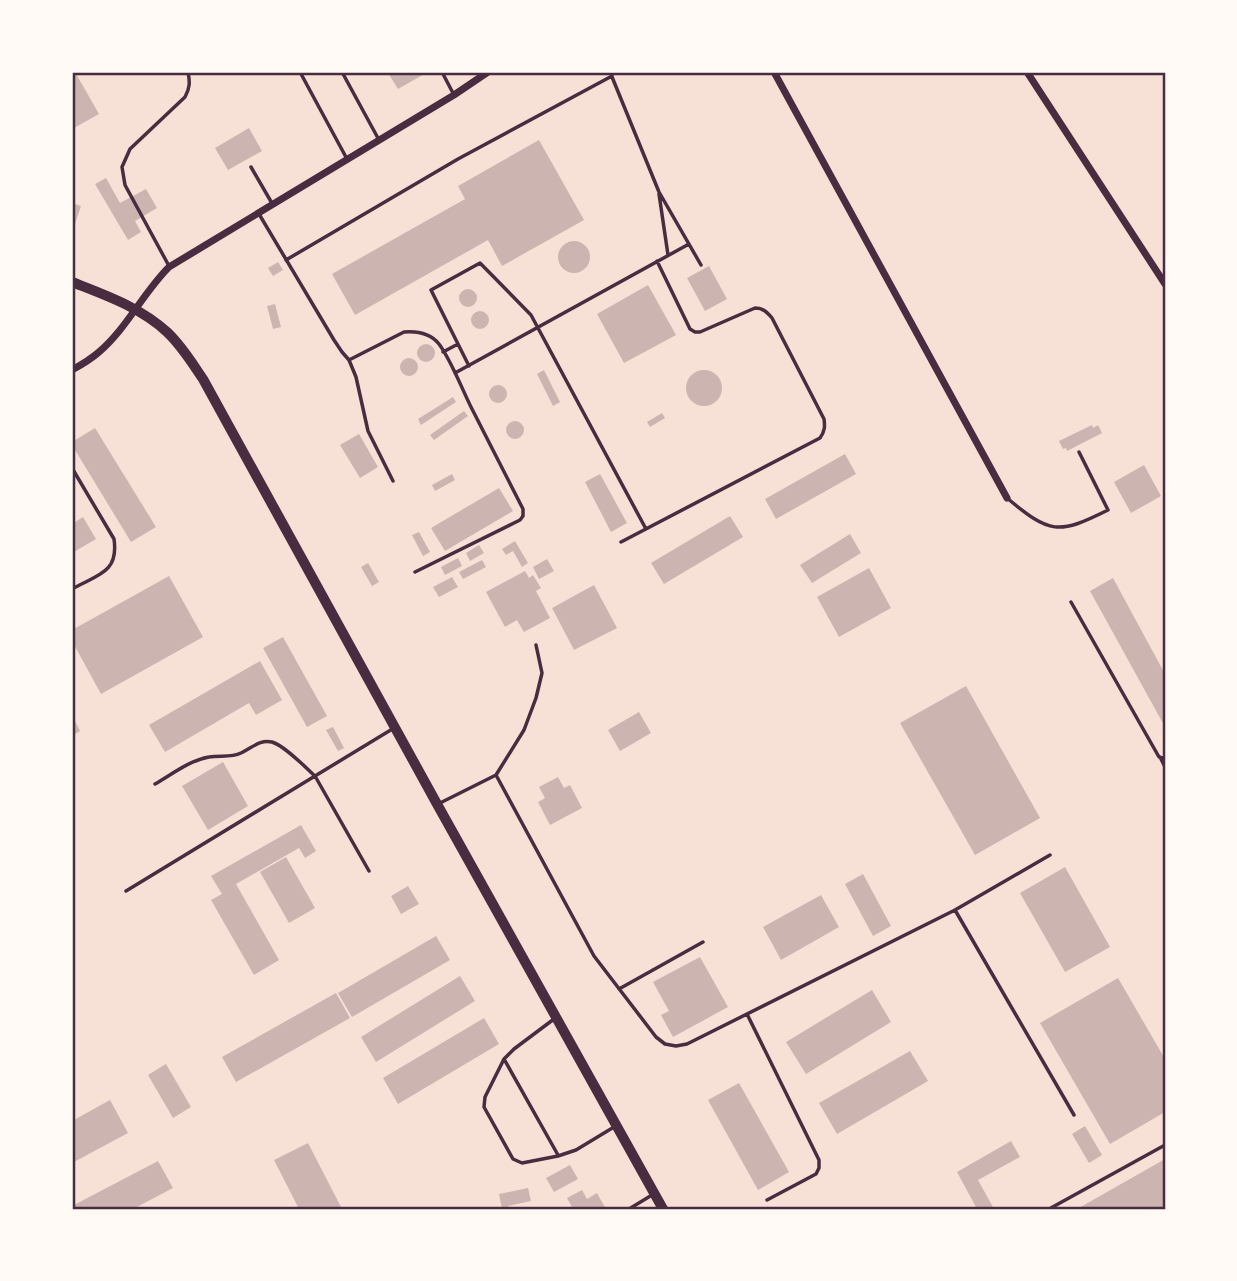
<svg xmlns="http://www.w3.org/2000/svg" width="1237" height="1281" font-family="Manrope,sans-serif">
<rect width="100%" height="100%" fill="#f7e1d7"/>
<path fill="#ccb4b1" d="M 72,72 L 75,72 L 99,114 L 74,128 L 72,124 Z
M 390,72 L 428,72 L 398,89 L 388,73 Z
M 249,128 L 262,151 L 228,170 L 215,148 Z
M 539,140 L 584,220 L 502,266 L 488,240 L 355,315 L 332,274 L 465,199 L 458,186 Z
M 106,178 L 120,203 L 146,189 L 157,208 L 135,221 L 141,232 L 128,240 L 95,184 Z
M 72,203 L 81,206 L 74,227 L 72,226 Z
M558 257a16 16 0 1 1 32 0a16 16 0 1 1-32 0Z
M 278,262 L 283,270 L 273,276 L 268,268 Z
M 709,266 L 727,299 L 705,311 L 687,278 Z
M 648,285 L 676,335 L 624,363 L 597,314 Z
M459 298a9 9 0 1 1 18 0a9 9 0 1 1-18 0Z
M 275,304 L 281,327 L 273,329 L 267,306 Z
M471 320a9 9 0 1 1 18 0a9 9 0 1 1-18 0Z
M417 353a9 9 0 1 1 18 0a9 9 0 1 1-18 0Z
M400 367a9 9 0 1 1 18 0a9 9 0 1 1-18 0Z
M686 388a18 18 0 1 1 36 0a18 18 0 1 1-36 0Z
M 544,370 L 560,402 L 553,406 L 537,374 Z
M489 394a9 9 0 1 1 18 0a9 9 0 1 1-18 0Z
M 453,397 L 456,402 L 421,425 L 418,419 Z
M 464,411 L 468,416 L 434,440 L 430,435 Z
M 662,413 L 665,418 L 650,427 L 647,422 Z
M506 430a9 9 0 1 1 18 0a9 9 0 1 1-18 0Z
M 1092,425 L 1093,428 L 1098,425 L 1102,433 L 1067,451 L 1066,448 L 1063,449 L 1059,441 Z
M 95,428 L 156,527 L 131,542 L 72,445 L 72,442 Z
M 359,434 L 378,467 L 360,478 L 340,445 Z
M 845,454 L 856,474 L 776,519 L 765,499 Z
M 1144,465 L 1161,496 L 1131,513 L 1114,482 Z
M 452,474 L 455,480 L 435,491 L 432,485 Z
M 600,474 L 627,523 L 611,532 L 585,482 Z
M 499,488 L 513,511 L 445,551 L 431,528 Z
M 730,516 L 743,537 L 664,584 L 651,563 Z
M 83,517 L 96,539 L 72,553 L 72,524 Z
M 419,532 L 430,552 L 423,556 L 412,535 Z
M 850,534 L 861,553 L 812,583 L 800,565 Z
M 515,541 L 528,563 L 522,567 L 513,551 L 506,555 L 502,549 Z
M 479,545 L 484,553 L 470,561 L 466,553 Z
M 458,558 L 462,566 L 445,575 L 441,567 Z
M 547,559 L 554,571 L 539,579 L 533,567 Z
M 482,560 L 486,567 L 463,579 L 459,572 Z
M 368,563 L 379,582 L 372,586 L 361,567 Z
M 869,568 L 891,608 L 839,637 L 817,597 Z
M 525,571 L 529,578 L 533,575 L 541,588 L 536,591 L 550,618 L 524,632 L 517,620 L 505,627 L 486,592 Z
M 169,576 L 203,637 L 101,694 L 72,641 L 72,630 Z
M 452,577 L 458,587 L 439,597 L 433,587 Z
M 1113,578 L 1165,674 L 1165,727 L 1090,591 Z
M 594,585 L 617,628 L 574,650 L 552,608 Z
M 283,637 L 327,716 L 307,727 L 263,648 Z
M 260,661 L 282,700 L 256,715 L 249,703 L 165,752 L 149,725 Z
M 966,686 L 1040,818 L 975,855 L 900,723 Z
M 639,712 L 651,733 L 620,751 L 608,730 Z
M 72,715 L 80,731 L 72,736 Z
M 333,727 L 344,748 L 338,751 L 326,730 Z
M 223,762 L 248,806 L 208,830 L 182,786 Z
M 558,777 L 564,788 L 570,785 L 582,808 L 550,825 L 538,802 L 545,798 L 539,787 Z
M 301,825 L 316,851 L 305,858 L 299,848 L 236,884 L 279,960 L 254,975 L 211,900 L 222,894 L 211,876 Z
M 286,857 L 315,908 L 289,923 L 260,872 Z
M 1065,867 L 1110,947 L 1065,972 L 1020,893 Z
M 863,874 L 891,926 L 873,936 L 845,884 Z
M 408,886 L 419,904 L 401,914 L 391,896 Z
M 821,895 L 839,927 L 781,960 L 763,927 Z
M 436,936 L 450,960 L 352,1017 L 338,993 Z
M 700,957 L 728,1007 L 673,1037 L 661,1015 L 669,1011 L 653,982 Z
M 460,976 L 475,1001 L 376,1062 L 361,1037 Z
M 1118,978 L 1165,1059 L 1165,1112 L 1110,1144 L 1040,1023 Z
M 872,990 L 891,1022 L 806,1074 L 786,1042 Z
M 336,993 L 350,1018 L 236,1082 L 222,1057 Z
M 484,1018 L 499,1044 L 398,1104 L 383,1078 Z
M 910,1051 L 928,1081 L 837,1134 L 819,1103 Z
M 166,1064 L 191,1107 L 173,1118 L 148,1075 Z
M 739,1083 L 789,1172 L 758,1190 L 708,1100 Z
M 110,1100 L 128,1133 L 72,1163 L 72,1121 Z
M 1085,1126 L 1102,1155 L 1089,1163 L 1072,1134 Z
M 1011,1141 L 1020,1157 L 978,1180 L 994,1209 L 977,1209 L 957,1172 Z
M 308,1143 L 341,1207 L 336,1209 L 299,1209 L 274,1160 Z
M 1165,1159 L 1165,1209 L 1077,1209 Z
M 158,1161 L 173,1188 L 133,1209 L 72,1209 L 72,1206 Z
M 570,1165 L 578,1179 L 554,1192 L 546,1178 Z
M 528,1188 L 531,1201 L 508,1206 L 509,1209 L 502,1209 L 499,1194 Z
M 582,1190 L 587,1199 L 597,1193 L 606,1209 L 573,1209 L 567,1198 Z"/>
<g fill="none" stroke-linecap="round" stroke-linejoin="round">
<path stroke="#4a2c40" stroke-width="3.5" d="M 300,72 L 347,159
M 342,72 L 379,140
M 442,72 L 454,95
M 610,72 L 659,192 L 701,265
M 251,167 L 273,205
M 659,194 L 668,255
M 259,214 L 334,340 L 342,352 L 349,360 L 356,377 L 368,431 L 393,481
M 286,260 L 458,159 L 612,76
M 169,266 L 125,185 L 122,167 L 130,149 L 185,97 C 190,88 190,82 188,72
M 443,352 L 458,344
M 349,360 L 404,332 C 417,331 431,334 439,344 C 451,360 462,389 471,407 C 488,441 506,475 523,509 L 523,516 L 520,520 L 415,572
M 469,366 L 431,290 L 480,263 L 531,315 L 646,529
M 455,373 L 689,244
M 72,468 L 114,539 C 119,573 97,575 72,589
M 1007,498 C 1050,534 1058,535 1108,510 L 1079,452
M 621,542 L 820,438 C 825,431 825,426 824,419 L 772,318 C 767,312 763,308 755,308 L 700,332 L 695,332 L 690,329 L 657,261
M 1071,602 L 1159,757 L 1165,758
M 1160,757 L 1165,767
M 496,775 L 594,956 L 656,1037 L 665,1044 L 676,1046 L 687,1044 L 955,910 L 1074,1115
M 155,784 C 171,775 190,760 209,757 C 220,755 231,758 241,753 C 252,748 260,739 272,742 C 285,746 304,766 315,776 L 394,728
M 440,803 L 496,775 L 524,730 L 536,698 L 542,673 L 536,645
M 126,891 L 315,776 L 369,871
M 955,910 L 1050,855
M 619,989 L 703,942
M 747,1014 L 819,1160 L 819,1168 L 816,1174 L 767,1200
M 554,1019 L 514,1049 L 504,1059 L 485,1097 L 484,1107 L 513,1159 L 522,1163 L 558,1156 L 576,1150 L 614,1127
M 504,1059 L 558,1155
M 629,1209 L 652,1195
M 1049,1209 L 1165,1145"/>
<path stroke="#4a2c40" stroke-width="7" d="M 774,72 L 1007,498
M 1027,72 L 1165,284
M 72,370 C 81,365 91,359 99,352 C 127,328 143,293 169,267 L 454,95 L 488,72"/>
<path stroke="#4a2c40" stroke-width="10" d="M 72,282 C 105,295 140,307 167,332 C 182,346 192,363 203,379 L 437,804 L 663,1209"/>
</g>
<rect width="1237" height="1281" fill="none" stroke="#fffaf5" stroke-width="147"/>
<rect x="74" y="74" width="1090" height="1134" fill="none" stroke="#4a2c40" stroke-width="2.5"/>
</svg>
